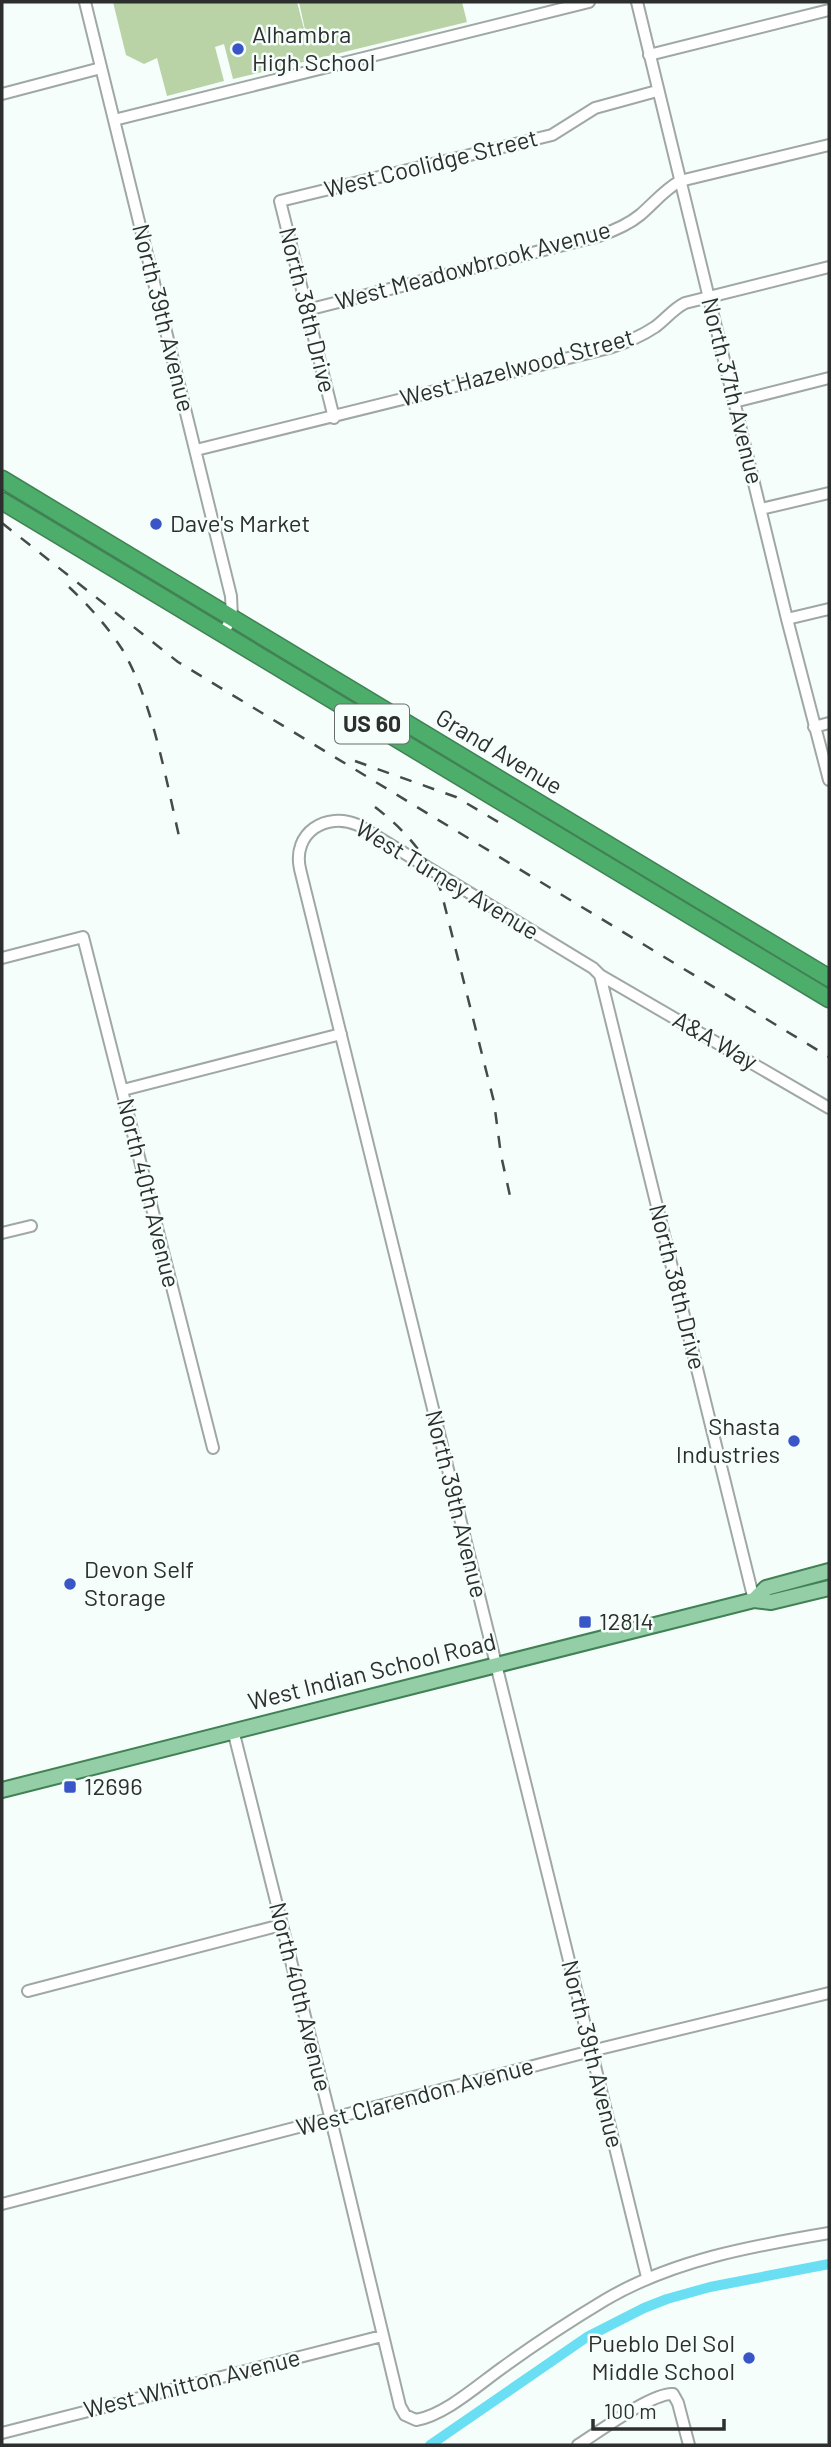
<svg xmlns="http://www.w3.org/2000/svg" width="831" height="2447" font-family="Barlow,sans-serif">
<rect width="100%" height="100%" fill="#f5fefa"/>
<path fill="#b9d2a6" d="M 113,2 L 297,2 L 309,48 L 299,2 L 462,2 L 467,22 L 233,79 L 224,44 L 215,47 L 224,81 L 167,96 L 157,58 L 144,64 L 126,55 Z"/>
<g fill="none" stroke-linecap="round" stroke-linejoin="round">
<path stroke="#6adff3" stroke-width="10" d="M 430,2445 L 587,2337 L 644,2308 L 667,2299 L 710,2287 L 829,2264"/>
<g stroke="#a0a8a5" stroke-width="14">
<path id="minor" d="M 85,2 L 231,596 L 232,617 L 223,634
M 637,2 L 787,619 L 829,780
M 649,55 L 829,10
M 2,94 L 101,68
M 114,120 L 589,2
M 307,310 L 599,236 C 613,231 628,225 640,215 C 654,203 664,190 680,181 L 829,145
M 734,402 L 829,378
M 334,418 L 280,201 L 552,135 L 595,108 L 657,91
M 196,450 L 609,348 C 625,343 640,337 655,327 C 666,319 673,309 685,303 L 829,267
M 761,509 L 829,493
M 787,619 L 829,609
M 814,727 L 829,723
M 2,958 L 83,937 L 213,1448
M 600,975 L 754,1600
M 123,1090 L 341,1034
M 2,1233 L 31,1226
M 233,1730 L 335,2136 L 400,2406 L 405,2415 L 416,2420 C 445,2415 478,2385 502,2368 C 535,2344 570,2321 605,2300 C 673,2260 752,2246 829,2233
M 28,1991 L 281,1925
M 2,2204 L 591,2051 L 829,1993
M 647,2277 L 300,869 C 292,833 326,811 358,825 L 593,968 L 600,975 L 829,1108
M 2,2433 L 382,2336
M 578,2445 C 597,2433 653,2392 673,2394 L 678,2403 L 689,2445"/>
</g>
<g stroke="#418155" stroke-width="18">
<path id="major" d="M 754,1600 L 766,1588 L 829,1571
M 2,1790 L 754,1600 L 771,1602 L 829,1588"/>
</g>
<g stroke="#418155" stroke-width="19">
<path id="highway" d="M 2,479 L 829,978
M 2,501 L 829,999"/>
</g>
<use href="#minor" stroke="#fff" stroke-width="10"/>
<use href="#major" stroke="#94cea6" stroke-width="14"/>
<use href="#highway" stroke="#4dad6a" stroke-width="16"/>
<path stroke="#464a48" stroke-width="2.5" stroke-dasharray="12 12" stroke-linecap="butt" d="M 2,523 L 178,662 L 829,1057
M 69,587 C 89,606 107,626 122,649 C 153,701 167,785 181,845
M 355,761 L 456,797 L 500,823
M 375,807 C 405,830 427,855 441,891 L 494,1102 L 501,1155 L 510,1196"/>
</g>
<g fill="#3a55c7" stroke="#f5fefa" stroke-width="2.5">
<circle cx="238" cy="49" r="7"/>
<circle cx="156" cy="524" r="7"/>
<circle cx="794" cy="1441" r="7"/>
<circle cx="70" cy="1584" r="7"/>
<rect x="578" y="1615" width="14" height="14" rx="3.5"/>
<rect x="63" y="1780" width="14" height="14" rx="3.5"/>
<circle cx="749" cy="2358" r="7"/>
</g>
<g text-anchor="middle" stroke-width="5" stroke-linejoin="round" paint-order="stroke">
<rect fill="#f5fefa" stroke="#686d6b" stroke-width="2" x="335" y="704.5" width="74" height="39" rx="5"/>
<g font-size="23" font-weight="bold" fill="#2c2f2e">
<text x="372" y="732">US 60</text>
</g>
<g font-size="24" fill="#2c2f2e" stroke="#f5fefa" text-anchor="start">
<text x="252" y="43">Alhambra<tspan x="252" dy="28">High School</tspan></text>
<text x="170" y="532">Dave's Market</text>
<text x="780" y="1435" text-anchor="end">Shasta<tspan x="780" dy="28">Industries</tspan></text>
<text x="84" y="1578">Devon Self<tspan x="84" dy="28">Storage</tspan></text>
<text x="599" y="1630">12814</text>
<text x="84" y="1795">12696</text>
<text x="735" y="2352" text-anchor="end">Pueblo Del Sol<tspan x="735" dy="28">Middle School</tspan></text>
</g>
<g font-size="24" fill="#2c2f2e" stroke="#f5fefa">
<text transform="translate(431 164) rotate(-14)" y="8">West Coolidge Street</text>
<text transform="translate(473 266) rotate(-15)" y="8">West Meadowbrook Avenue</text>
<text transform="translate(307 310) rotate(76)" y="8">North 38th Drive</text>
<text transform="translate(163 318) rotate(76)" y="8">North 39th Avenue</text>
<text transform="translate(517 368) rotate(-15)" y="8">West Hazelwood Street</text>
<text transform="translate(732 391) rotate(76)" y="8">North 37th Avenue</text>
<text transform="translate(499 752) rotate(31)" y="8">Grand Avenue</text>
<text transform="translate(447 880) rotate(31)" y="8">West Turney Avenue</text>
<text transform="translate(715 1041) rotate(30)" y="8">A&amp;A Way</text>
<text transform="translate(148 1193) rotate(76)" y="8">North 40th Avenue</text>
<text transform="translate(677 1287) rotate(76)" y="8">North 38th Drive</text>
<text transform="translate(456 1504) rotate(76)" y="8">North 39th Avenue</text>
<text transform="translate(372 1672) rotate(-14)" y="8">West Indian School Road</text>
<text transform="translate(300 1997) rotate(76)" y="8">North 40th Avenue</text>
<text transform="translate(592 2054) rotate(76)" y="8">North 39th Avenue</text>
<text transform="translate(415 2097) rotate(-15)" y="8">West Clarendon Avenue</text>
<text transform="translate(192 2384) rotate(-14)" y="8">West Whitton Avenue</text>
</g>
</g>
<rect width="831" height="2447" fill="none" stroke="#2c2f2e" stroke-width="7"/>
<path d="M593 2419v10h131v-10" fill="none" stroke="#2c2f2e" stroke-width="3.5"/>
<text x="604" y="2419" font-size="21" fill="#2c2f2e" stroke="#f5fefa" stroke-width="5" paint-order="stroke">100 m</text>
</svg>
